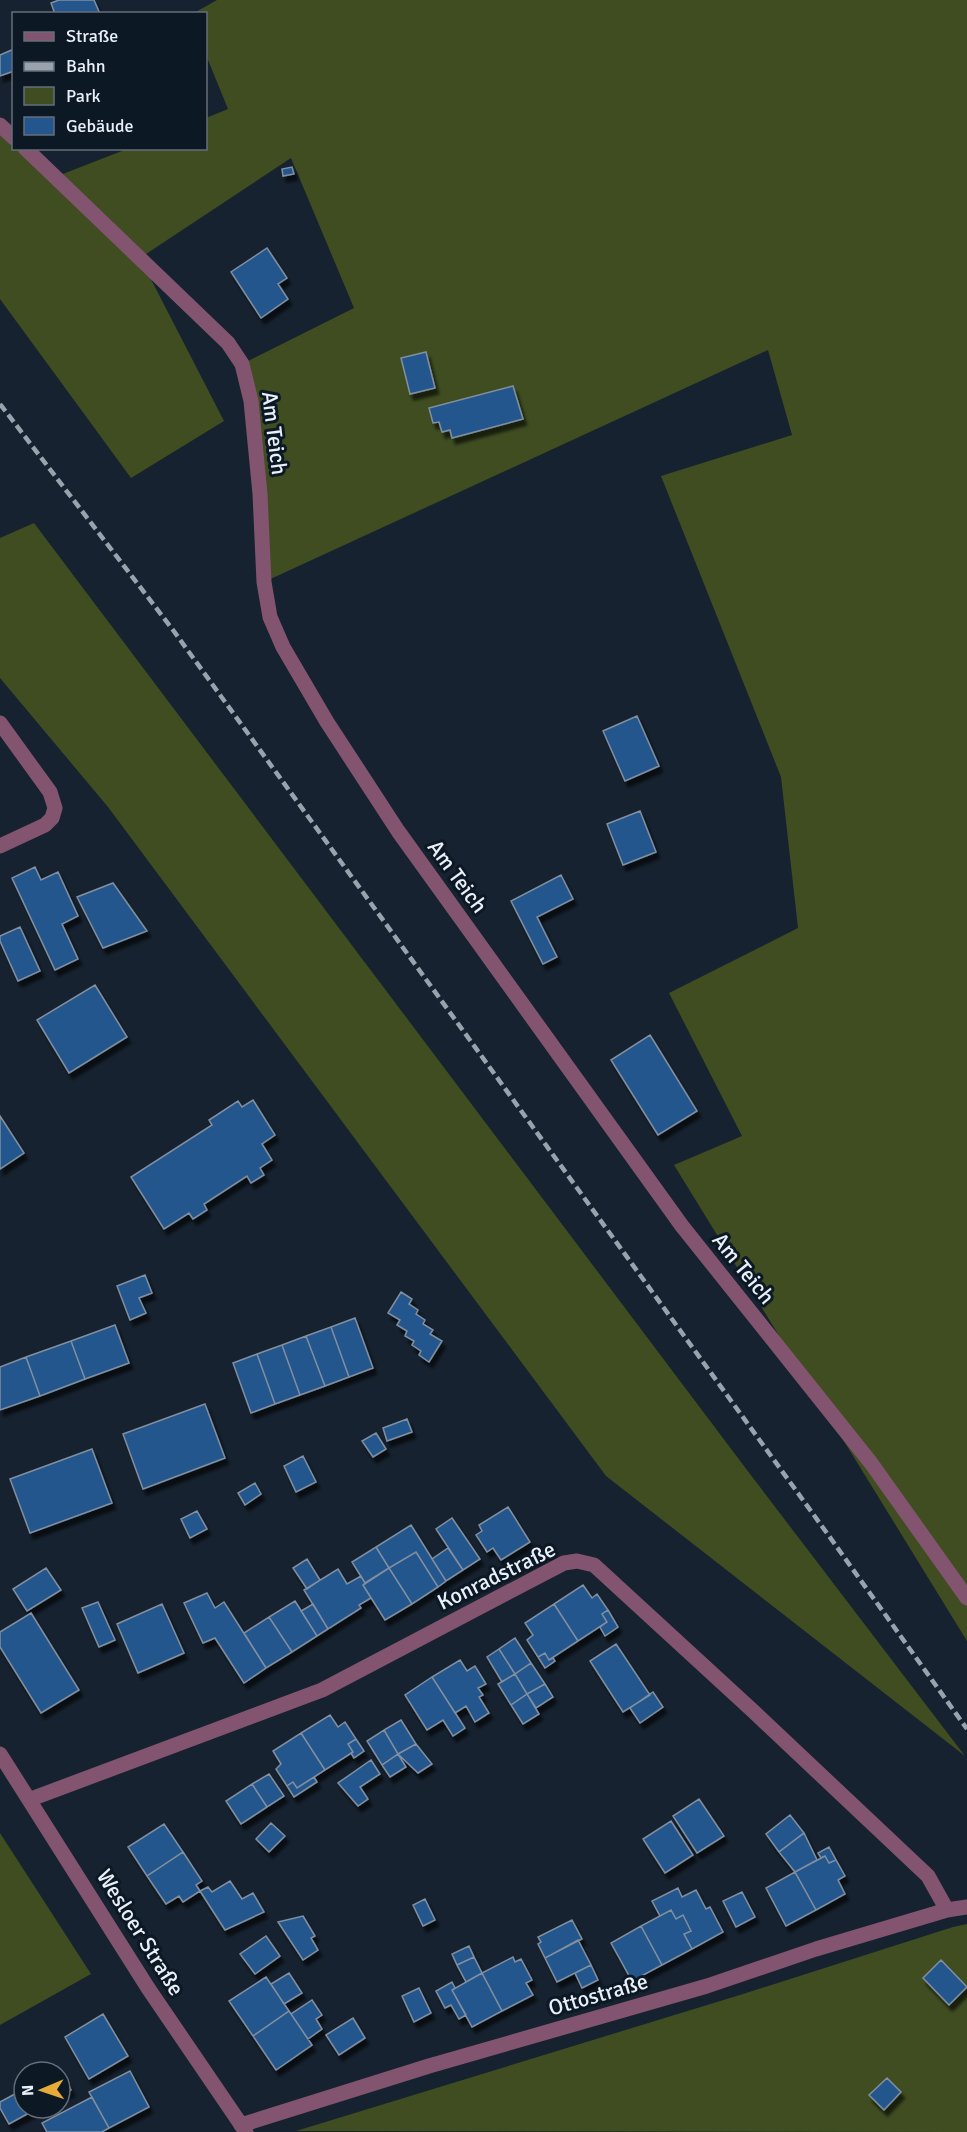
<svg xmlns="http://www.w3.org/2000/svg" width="967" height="2132" font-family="Signika,sans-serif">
<defs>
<filter id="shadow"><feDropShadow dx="3.5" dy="6" stdDeviation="1.5" flood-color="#0009"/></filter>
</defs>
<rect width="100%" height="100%" fill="#16222f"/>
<path fill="#3f4d21" d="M 217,0 L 967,0 L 967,1641 L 674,1165 L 742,1136 L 669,993 L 798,928 L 781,777 L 661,476 L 792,435 L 768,350 L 264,582 L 242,364 L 354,308 L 291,158 L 140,258 L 224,421 L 131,478 L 0,299 L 0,125 L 13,138 L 14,148 L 25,149 L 55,177 L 127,149 L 206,148 L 206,118 L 228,109 L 206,55 L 206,14 L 194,13 Z
M 34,523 L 750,1474 L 965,1756 L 606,1476 L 108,807 L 0,678 L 0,538 Z
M 0,1833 L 91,1974 L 0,2025 Z
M 967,1924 L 967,2132 L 296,2131 L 743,1994 L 953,1927 Z"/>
<path fill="#23568c" stroke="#818fa0" stroke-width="1.5" filter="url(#shadow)" d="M 59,0 L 94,0 L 100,14 L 55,14 L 51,3 Z
M 14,49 L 14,71 L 0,76 L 0,55 Z
M 292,167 L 294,174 L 283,176 L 282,169 Z
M 267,248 L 287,278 L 278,284 L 288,299 L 261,318 L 231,272 Z
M 426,352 L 435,388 L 410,394 L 401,358 Z
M 513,386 L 523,419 L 452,438 L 450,430 L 442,432 L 439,422 L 433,423 L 429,408 Z
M 637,716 L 659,766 L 625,781 L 603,731 Z
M 640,811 L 656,852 L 623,865 L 607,824 Z
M 35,867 L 41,880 L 58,872 L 78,916 L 62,924 L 78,959 L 55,970 L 12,878 Z
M 561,875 L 573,899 L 537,917 L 557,957 L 543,964 L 511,901 Z
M 113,883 L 147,931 L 103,948 L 77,897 Z
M 20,927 L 40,971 L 18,981 L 0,941 L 0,936 Z
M 95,985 L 127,1037 L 69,1073 L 37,1020 Z
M 650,1035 L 697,1111 L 658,1135 L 611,1060 Z
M 253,1100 L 275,1135 L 262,1144 L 272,1160 L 260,1168 L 264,1175 L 251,1183 L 247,1176 L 204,1204 L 207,1210 L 193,1219 L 189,1213 L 164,1229 L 131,1177 L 212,1125 L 209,1120 L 238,1101 L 242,1107 Z
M 0,1116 L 24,1153 L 0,1169 Z
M 145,1275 L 152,1293 L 139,1298 L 146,1313 L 130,1320 L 117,1286 Z
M 401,1292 L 412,1299 L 409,1304 L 418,1310 L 416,1314 L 425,1320 L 423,1324 L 433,1330 L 430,1334 L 442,1341 L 429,1362 L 419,1355 L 421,1351 L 412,1345 L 414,1341 L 405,1336 L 407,1331 L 397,1325 L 400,1320 L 388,1313 Z
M 355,1318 L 373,1368 L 349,1377 L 331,1327 Z
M 115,1325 L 129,1363 L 85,1379 L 71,1341 Z
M 331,1327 L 349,1377 L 325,1386 L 306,1336 Z
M 306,1336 L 325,1386 L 300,1395 L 282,1345 Z
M 71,1341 L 85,1379 L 40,1396 L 26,1357 Z
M 282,1345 L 300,1395 L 275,1404 L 257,1354 Z
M 257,1354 L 275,1404 L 251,1413 L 233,1363 Z
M 26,1357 L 40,1396 L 0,1410 L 0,1367 Z
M 205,1404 L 225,1458 L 143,1489 L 123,1434 Z
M 407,1419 L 412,1432 L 387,1441 L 383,1428 Z
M 376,1433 L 386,1449 L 373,1457 L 362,1441 Z
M 92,1449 L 112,1503 L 30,1533 L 10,1479 Z
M 303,1456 L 316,1482 L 296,1492 L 284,1466 Z
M 255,1483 L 261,1494 L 245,1505 L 238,1493 Z
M 508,1507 L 530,1542 L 501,1560 L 493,1548 L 487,1552 L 476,1535 L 482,1531 L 479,1525 Z
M 197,1511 L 207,1529 L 190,1538 L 181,1519 Z
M 452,1518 L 480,1559 L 463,1570 L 436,1529 Z
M 411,1525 L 446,1581 L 438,1587 L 416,1552 L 389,1568 L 376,1547 Z
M 376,1547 L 389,1568 L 365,1583 L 352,1562 Z
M 448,1548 L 463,1570 L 446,1581 L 432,1559 Z
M 416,1552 L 438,1587 L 412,1604 L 389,1568 Z
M 307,1559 L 320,1580 L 307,1589 L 293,1568 Z
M 46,1568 L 61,1590 L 27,1611 L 13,1589 Z
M 389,1568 L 412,1604 L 385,1620 L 363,1585 Z
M 338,1569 L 347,1584 L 361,1576 L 365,1583 L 363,1585 L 371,1598 L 359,1605 L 361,1608 L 328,1629 L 304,1590 Z
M 583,1585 L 592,1598 L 597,1594 L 608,1610 L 602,1614 L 607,1622 L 578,1641 L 554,1604 Z
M 207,1593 L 215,1608 L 224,1602 L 266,1668 L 244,1683 L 215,1638 L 203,1643 L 184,1603 Z
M 295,1601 L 317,1636 L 292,1652 L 269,1617 Z
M 98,1602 L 115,1640 L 99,1647 L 82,1608 Z
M 162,1604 L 184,1653 L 138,1673 L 117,1624 Z
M 313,1604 L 328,1629 L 317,1636 L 301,1611 Z
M 554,1604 L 578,1641 L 549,1660 L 545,1653 L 538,1657 L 527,1640 L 533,1635 L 525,1623 Z
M 608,1610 L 618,1627 L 605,1636 L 600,1627 L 607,1622 L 602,1614 Z
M 31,1613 L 79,1690 L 41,1713 L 0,1647 L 0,1632 Z
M 269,1617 L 292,1652 L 266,1668 L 244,1633 Z
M 515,1638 L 531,1663 L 515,1674 L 499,1649 Z
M 616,1644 L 650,1695 L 623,1712 L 590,1661 Z
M 499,1649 L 515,1674 L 502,1682 L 487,1657 Z
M 545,1653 L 549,1660 L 553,1658 L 555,1661 L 545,1668 L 538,1657 Z
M 460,1660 L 467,1671 L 475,1666 L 486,1684 L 478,1688 L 483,1695 L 479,1697 L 489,1713 L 475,1722 L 466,1706 L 455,1713 L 432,1677 Z
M 531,1663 L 545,1684 L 527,1694 L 515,1674 Z
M 515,1674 L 527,1694 L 511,1705 L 498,1684 Z
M 432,1677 L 465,1728 L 453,1736 L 443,1720 L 427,1730 L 405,1695 Z
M 545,1684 L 553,1697 L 536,1708 L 527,1694 Z
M 653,1692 L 663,1707 L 640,1723 L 630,1708 Z
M 527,1694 L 539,1714 L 523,1724 L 511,1705 Z
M 330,1715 L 338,1727 L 345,1722 L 356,1739 L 348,1744 L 353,1752 L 325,1770 L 301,1733 Z
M 401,1720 L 416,1744 L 398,1754 L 384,1730 Z
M 384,1730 L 398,1754 L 382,1765 L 367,1741 Z
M 301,1733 L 325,1770 L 297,1788 L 293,1782 L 287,1786 L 276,1769 L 281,1764 L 273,1751 Z
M 356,1739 L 364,1751 L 354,1758 L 351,1753 L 353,1752 L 348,1744 Z
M 416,1744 L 432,1764 L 418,1773 L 398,1754 Z
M 398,1754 L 406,1767 L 390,1777 L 382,1765 Z
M 371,1760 L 380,1774 L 360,1787 L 368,1799 L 358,1806 L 338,1783 Z
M 269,1774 L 284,1796 L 267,1807 L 252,1784 Z
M 314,1777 L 317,1782 L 294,1797 L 287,1786 L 293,1782 L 297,1788 Z
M 252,1784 L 267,1807 L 241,1824 L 226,1801 Z
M 699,1799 L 724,1836 L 697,1853 L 673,1816 Z
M 790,1815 L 804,1833 L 779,1852 L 766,1834 Z
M 671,1821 L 693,1855 L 665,1873 L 643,1839 Z
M 271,1823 L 285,1836 L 269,1852 L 256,1839 Z
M 164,1824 L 183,1852 L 147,1876 L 128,1847 Z
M 804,1833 L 817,1860 L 795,1872 L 779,1852 Z
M 829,1847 L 836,1860 L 829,1863 L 825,1856 L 821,1858 L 818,1853 Z
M 183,1852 L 202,1881 L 196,1885 L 200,1891 L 183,1902 L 179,1896 L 166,1904 L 147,1876 Z
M 825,1856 L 829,1863 L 836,1860 L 845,1876 L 838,1880 L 845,1894 L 816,1910 L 795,1872 Z
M 795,1872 L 816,1910 L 786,1926 L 766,1888 Z
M 230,1881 L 242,1899 L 253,1893 L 264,1912 L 225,1930 L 200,1891 L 208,1887 L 212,1892 Z
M 678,1888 L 682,1897 L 696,1890 L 706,1909 L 710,1907 L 723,1932 L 692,1949 L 684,1934 L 691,1931 L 683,1915 L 676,1919 L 671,1910 L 660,1916 L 652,1901 Z
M 742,1892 L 755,1917 L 736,1927 L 723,1901 Z
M 425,1899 L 435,1920 L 423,1926 L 413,1905 Z
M 671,1910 L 676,1919 L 683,1915 L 691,1931 L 684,1934 L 692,1949 L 662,1965 L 641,1926 Z
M 303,1916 L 315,1936 L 311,1938 L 318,1950 L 303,1960 L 278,1922 Z
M 572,1920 L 582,1939 L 545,1958 L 538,1944 L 541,1942 L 538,1937 Z
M 641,1926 L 662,1965 L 632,1981 L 611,1943 Z
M 266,1936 L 280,1956 L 255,1974 L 240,1954 Z
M 578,1940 L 591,1965 L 557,1982 L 545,1958 Z
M 469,1946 L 474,1957 L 457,1965 L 452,1954 Z
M 474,1957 L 482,1973 L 466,1982 L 457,1965 Z
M 513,1957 L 515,1962 L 521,1959 L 532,1980 L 526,1983 L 533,1995 L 502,2011 L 482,1973 Z
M 941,1960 L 967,1987 L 949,2005 L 923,1978 Z
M 591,1965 L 598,1980 L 582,1988 L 575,1973 Z
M 289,1973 L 302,1993 L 284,2004 L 271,1984 Z
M 482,1973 L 502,2011 L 472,2027 L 452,1990 Z
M 266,1977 L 289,2011 L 253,2036 L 229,2001 Z
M 452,1982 L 455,1988 L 452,1990 L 466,2015 L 459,2019 L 451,2005 L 445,2008 L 436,1991 Z
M 419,1988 L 431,2013 L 414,2022 L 402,1996 Z
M 312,2000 L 322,2015 L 316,2019 L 322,2029 L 308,2039 L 291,2014 Z
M 289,2011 L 312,2045 L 276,2070 L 253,2036 Z
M 103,2014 L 128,2056 L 89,2079 L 65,2037 Z
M 353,2018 L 365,2038 L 339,2055 L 326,2035 Z
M 60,2069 L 71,2090 L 60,2096 L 60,2072 L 54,2072 Z
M 130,2071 L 149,2107 L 109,2128 L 89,2092 Z
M 887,2078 L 901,2092 L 884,2110 L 869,2095 Z
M 24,2089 L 24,2108 L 38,2108 L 9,2124 L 0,2108 L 0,2102 Z
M 92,2097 L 109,2128 L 102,2132 L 47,2132 L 42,2123 Z"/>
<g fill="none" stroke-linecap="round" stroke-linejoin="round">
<path stroke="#835470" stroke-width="15" d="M 0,125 L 14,138
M 25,148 L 228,343 L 242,364 L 251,401 L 260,494 L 264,582 L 270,617 L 283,647 L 327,722 L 398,831 L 682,1226 L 871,1463 L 967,1598
M 0,723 L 50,792 L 55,808 L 52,818 L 45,825 L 0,846
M 31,1799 L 322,1690 L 564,1563 L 577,1561 L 594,1565 L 753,1711 L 928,1876 L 947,1910
M 241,2125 L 429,2066 L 707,1986 L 816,1949 L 947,1910 L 967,1907"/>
<path stroke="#835470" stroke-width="15" d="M 0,1754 L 148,1988 L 246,2132"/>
<path stroke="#99a3ad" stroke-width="4.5" stroke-dasharray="9 4.5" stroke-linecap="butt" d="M 0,404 L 173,630 L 829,1536 L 967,1729"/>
</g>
<g text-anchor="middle" stroke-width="6" stroke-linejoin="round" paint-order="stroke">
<g font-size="22" fill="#e8f0f9" stroke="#0d1825">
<text transform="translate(275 433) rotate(83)" y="8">Am Teich</text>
<text transform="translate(458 876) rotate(54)" y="8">Am Teich</text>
<text transform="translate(744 1268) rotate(51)" y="8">Am Teich</text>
<text transform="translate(496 1575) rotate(-26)" y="8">Konradstraße</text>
<text transform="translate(141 1932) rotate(58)" y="8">Wesloer Straße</text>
<text transform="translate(598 1994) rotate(-16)" y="8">Ottostraße</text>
</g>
</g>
<rect x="12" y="12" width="195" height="138" fill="#0d1825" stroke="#656e7a" stroke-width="1.5"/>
<rect x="24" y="32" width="30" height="9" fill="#835470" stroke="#656e7a" stroke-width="1.5"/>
<text x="66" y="42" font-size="18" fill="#e8f0f9">Straße</text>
<rect x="24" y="62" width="30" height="9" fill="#99a3ad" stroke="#656e7a" stroke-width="1.5"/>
<text x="66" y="72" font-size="18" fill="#e8f0f9">Bahn</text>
<rect x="24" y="87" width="30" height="18" fill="#3f4d21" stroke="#656e7a" stroke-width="1.5"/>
<text x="66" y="102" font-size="18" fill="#e8f0f9">Park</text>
<rect x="24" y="117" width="30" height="18" fill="#23568c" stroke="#656e7a" stroke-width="1.5"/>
<text x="66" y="132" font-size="18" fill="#e8f0f9">Gebäude</text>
<g transform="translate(42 2090) rotate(268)"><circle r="28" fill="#0d1825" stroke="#656e7a" stroke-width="1.5"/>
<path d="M0-4.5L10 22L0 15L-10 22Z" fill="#e8ab37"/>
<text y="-9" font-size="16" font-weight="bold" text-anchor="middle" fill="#e8f0f9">N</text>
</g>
</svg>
